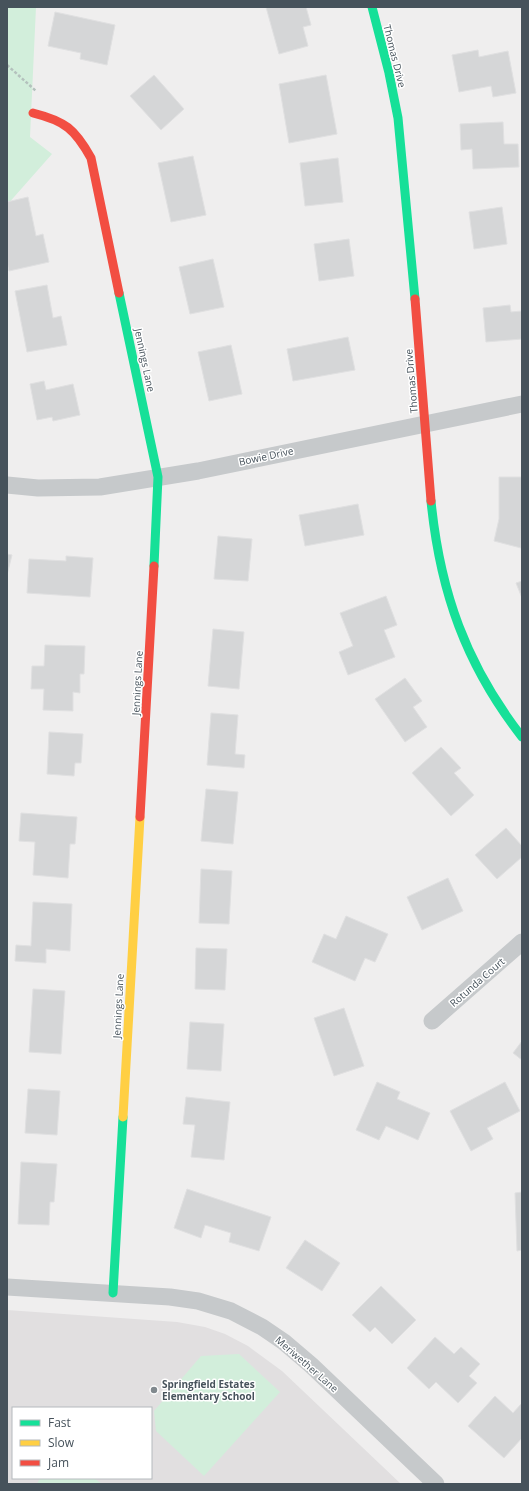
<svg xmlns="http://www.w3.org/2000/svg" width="529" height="1491" font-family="'Open Sans',sans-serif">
<rect width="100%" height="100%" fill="#efeeee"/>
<path fill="#e1dfe0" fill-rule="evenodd" d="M 7,1310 L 177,1322 L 205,1327 L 225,1334 L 248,1346 L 282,1371 L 401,1484 L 7,1484 ZM 13,1408 L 151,1408 L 151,1478 L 13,1478 Z"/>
<path fill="#d2eedb" d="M 7,7 L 36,7 L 30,137 L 52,154 L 7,205 Z
M 239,1354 L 280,1392 L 204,1476 L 156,1431 L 154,1411 L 201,1356 Z
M 40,1478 L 94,1478 L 102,1484 L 37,1484 Z"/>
<path fill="#d5d6d7" stroke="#e0e0e1" d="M 266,7 L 306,7 L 311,25 L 303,27 L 308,46 L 279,54 Z
M 55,12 L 115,25 L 107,65 L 80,59 L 81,53 L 48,46 Z
M 478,50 L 479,57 L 508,51 L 516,93 L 493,97 L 491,86 L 459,92 L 452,55 Z
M 154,75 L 184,109 L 161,130 L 130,96 Z
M 326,75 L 337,134 L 289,143 L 279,84 Z
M 503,122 L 504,144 L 518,144 L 519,167 L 473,169 L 472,149 L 461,150 L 460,124 Z
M 193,156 L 206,215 L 171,222 L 158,163 Z
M 338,158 L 343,202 L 305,206 L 300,163 Z
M 28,197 L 36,236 L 43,234 L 49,262 L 9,271 L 7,262 L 7,202 Z
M 502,207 L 507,244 L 474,249 L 469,212 Z
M 349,239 L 354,276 L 319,281 L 314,244 Z
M 213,259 L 224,307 L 190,314 L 179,267 Z
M 47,285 L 53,318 L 61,316 L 67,345 L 27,352 L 15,291 Z
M 510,305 L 511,312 L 522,311 L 522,339 L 486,342 L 483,308 Z
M 348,337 L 355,370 L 293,381 L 287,349 Z
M 231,345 L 242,394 L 209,401 L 198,352 Z
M 44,381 L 46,390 L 73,384 L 80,415 L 53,421 L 52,417 L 37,420 L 30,384 Z
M 499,477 L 522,477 L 521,548 L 494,541 L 499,519 Z
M 358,504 L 364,535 L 305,546 L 299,515 Z
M 218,536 L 252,539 L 248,581 L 214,579 Z
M 7,554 L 12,555 L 7,575 Z
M 66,556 L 93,558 L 90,597 L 27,593 L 29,559 L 66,561 Z
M 522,581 L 522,598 L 516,583 Z
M 386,596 L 397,625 L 384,630 L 395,657 L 348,675 L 339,652 L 353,646 L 340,613 Z
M 213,629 L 244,632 L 239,689 L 208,686 Z
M 45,645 L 85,646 L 84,674 L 80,674 L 80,693 L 73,692 L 73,711 L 43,710 L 44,689 L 31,689 L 32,666 L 44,666 Z
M 405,678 L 422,701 L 413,707 L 427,727 L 405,742 L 375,699 Z
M 211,713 L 238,715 L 235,754 L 245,755 L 244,768 L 207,765 Z
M 49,732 L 83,734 L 81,763 L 75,763 L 74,776 L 47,774 Z
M 441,747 L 461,768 L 454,773 L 474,795 L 451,816 L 412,773 Z
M 206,789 L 238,792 L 233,844 L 201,841 Z
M 21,813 L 77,817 L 75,844 L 70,844 L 68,878 L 33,875 L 35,842 L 19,841 Z
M 506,828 L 522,846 L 522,857 L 497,879 L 475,855 Z
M 201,869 L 232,871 L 229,924 L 199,923 Z
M 448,878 L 463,911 L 422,930 L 407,897 Z
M 33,902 L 72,904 L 70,951 L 46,949 L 46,963 L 15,961 L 16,945 L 31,946 Z
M 346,916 L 388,934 L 375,962 L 365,958 L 355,981 L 312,962 L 324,934 L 336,939 Z
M 196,948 L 227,949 L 225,990 L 195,989 Z
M 33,989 L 65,991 L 61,1054 L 29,1052 Z
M 344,1008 L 364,1066 L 334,1076 L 314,1018 Z
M 190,1022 L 224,1024 L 221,1071 L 187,1069 Z
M 522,1041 L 522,1060 L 513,1053 Z
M 377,1082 L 400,1092 L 397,1099 L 430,1113 L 418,1140 L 386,1126 L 379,1140 L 356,1130 Z
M 505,1082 L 520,1111 L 487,1128 L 493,1139 L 471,1151 L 450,1111 Z
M 28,1089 L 60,1091 L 57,1135 L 25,1133 Z
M 186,1097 L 230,1102 L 224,1160 L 191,1157 L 195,1125 L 183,1124 Z
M 21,1162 L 57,1164 L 54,1202 L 50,1202 L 49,1225 L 18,1224 Z
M 187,1189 L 271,1217 L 259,1251 L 229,1242 L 231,1233 L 205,1225 L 201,1238 L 174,1228 Z
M 522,1192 L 522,1250 L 517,1251 L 515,1193 Z
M 305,1240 L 340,1263 L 322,1291 L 286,1268 Z
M 381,1286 L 416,1320 L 392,1344 L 375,1327 L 370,1332 L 352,1315 Z
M 435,1337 L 454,1354 L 461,1347 L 480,1364 L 469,1376 L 477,1383 L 458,1403 L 436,1382 L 429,1389 L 407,1368 Z
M 495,1396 L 513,1413 L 521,1404 L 522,1405 L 522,1438 L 504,1458 L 468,1426 Z"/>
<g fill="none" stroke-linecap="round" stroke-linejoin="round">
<path stroke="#b4c1bd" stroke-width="2.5" stroke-dasharray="3 2" stroke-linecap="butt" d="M 7,65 L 36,91"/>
<path stroke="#c6c9cb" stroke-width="17" d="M 7,485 L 38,488 L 100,487 L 198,471 L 522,404
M 432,1021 L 522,942
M 7,1287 L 170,1297 L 198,1301 L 231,1311 L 262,1327 L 284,1342 L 311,1365 L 436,1484"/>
<path stroke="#16e098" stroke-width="9" d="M 372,7 L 389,73 L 398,118 L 415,299
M 119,293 L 158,477 L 154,566
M 431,501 C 440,592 466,665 522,737
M 113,1293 L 123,1117"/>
<path stroke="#ffcf43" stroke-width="9" d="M 123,1117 L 140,817"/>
<path stroke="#f24e42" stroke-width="9" d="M 33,113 C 65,121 75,129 91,158 L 119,293
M 415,299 L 431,501
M 140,817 L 154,566"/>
</g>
<circle fill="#81898e" stroke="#fff" stroke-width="1.5" cx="154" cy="1390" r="4"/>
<g text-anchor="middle" stroke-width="3" stroke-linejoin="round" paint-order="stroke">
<g font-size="10" fill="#46525b" stroke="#fff">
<text transform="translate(395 56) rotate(76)" y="4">Thomas Drive</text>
<text transform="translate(145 360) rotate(78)" y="4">Jennings Lane</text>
<text transform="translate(411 381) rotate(-95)" y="4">Thomas Drive</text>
<text transform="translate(266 456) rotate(-12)" y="4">Bowie Drive</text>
<text transform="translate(137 683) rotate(-87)" y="4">Jennings Lane</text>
<text transform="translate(477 982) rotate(-41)" y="4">Rotunda Court</text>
<text transform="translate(118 1006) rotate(-87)" y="4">Jennings Lane</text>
<text transform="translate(307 1364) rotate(41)" y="4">Meriwether Lane</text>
</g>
<g font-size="10" font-weight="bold" fill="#46525b" stroke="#fff" text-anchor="start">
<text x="162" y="1388">Springfield Estates<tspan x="162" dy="12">Elementary School</tspan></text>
</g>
</g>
<rect width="529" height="1491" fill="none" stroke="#46525b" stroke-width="16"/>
<rect x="12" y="1407" width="140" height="72" fill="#ffffff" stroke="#b5babd"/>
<rect x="20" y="1420" width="20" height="6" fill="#16e098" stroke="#b5babd"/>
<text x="48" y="1427" font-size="12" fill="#46525b">Fast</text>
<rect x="20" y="1440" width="20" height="6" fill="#ffcf43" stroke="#b5babd"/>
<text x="48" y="1447" font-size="12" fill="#46525b">Slow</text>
<rect x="20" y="1460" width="20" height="6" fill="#f24e42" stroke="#b5babd"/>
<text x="48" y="1467" font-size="12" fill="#46525b">Jam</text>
</svg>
